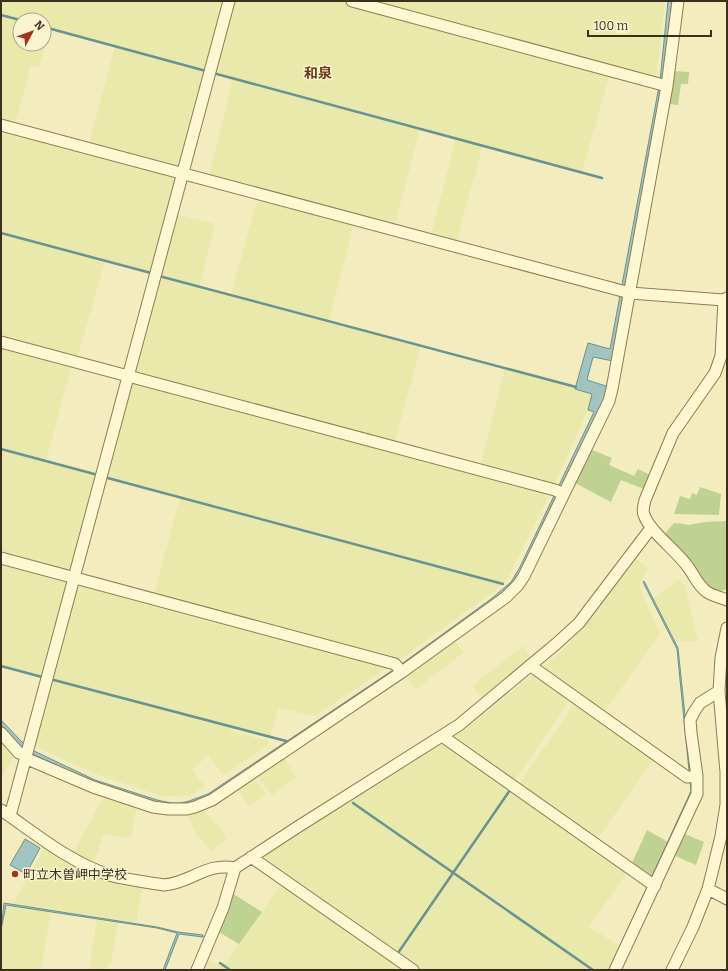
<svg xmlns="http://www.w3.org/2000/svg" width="728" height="971" font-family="Bitter,'Noto Sans JP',serif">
<rect width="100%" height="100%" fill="#f3ecbe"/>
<path fill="#e9e9ab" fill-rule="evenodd" d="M 1,1 L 225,1 L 179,168 L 89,144 L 115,46 L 50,29 L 39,67 L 31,65 L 15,124 L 1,120 ZM 20,20 L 44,20 L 44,44 L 20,44 Z
M 232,1 L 343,1 L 610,73 L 582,172 L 483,145 L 456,242 L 431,235 L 456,138 L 420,128 L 395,225 L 209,176 L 233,78 L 213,73 Z
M 360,1 L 665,1 L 656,80 Z
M 1,129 L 176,176 L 177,179 L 151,273 L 105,261 L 77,358 L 1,339 Z
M 258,197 L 354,223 L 329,321 L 421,345 L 394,445 L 133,372 L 176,214 L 215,224 L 199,286 L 231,295 Z
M 1,344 L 72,363 L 46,461 L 98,475 L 72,571 L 69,573 L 1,555 Z
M 505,368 L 576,387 L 575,389 L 593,394 L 588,410 L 553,487 L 480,467 Z
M 131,380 L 551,491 L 507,580 L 500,587 L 401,659 L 394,660 L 154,596 L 180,497 L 104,477 Z
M 635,558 L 648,568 L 639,586 L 660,634 L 603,714 L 547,675 L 542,667 L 562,651 L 583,628 Z
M 1,561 L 69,580 L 42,677 L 1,666 Z
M 680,579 L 685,586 L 698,641 L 675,642 L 653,598 Z
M 79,582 L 391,665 L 315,716 L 278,708 L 270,737 L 231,727 L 230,731 L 268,741 L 268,745 L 223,775 L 208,755 L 192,770 L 205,787 L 189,795 L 168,796 L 159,795 L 98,775 L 49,753 L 31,743 L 75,586 L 78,586 Z
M 454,640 L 464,652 L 416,689 L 404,674 Z
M 523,646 L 532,658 L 483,699 L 472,686 Z
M 533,674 L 570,700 L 512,784 L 455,740 L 454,737 L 465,730 Z
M 575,703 L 654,759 L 596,841 L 517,787 Z
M 1,739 L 15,754 L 1,778 Z
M 444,742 L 628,871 L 589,927 L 620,946 L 609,970 L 419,970 L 260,859 Z
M 283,756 L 296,777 L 272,795 L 256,774 Z
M 249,778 L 255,779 L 266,794 L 250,807 L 236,788 Z
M 105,795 L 134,805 L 136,808 L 131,839 L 104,833 L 94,864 L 73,853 Z
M 203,809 L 226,836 L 226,839 L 211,851 L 195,832 L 187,814 Z
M 46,845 L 143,886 L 136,923 L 13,904 Z
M 281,885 L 405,970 L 201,970 L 204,963 L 210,960 L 214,963 L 220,963 L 224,965 Z
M 5,905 L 51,912 L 41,970 L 1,970 L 1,930 Z
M 97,919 L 118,922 L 111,964 L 108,963 L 107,970 L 89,970 Z"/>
<path fill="#bfd291" d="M 673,71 L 689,72 L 688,84 L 681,84 L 678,105 L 669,104 Z
M 590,449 L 612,458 L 609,465 L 634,476 L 638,469 L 650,475 L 644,489 L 621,480 L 611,502 L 573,482 Z
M 700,487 L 721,494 L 719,515 L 674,514 L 680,496 L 690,499 L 692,493 L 697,495 Z
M 727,521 L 727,589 L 717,592 L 710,590 L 664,535 L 674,523 L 684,524 L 688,525 L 706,522 Z
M 647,830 L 668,842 L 651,878 L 631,865 Z
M 683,833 L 704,842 L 696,865 L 673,855 Z
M 232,893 L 262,912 L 239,944 L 217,931 Z"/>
<path fill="#a2c4c0" stroke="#689390" d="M 668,1 L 672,1 L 663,82 L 613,361 L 593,357 L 587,380 L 609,387 L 606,399 L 519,575 L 510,587 L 398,670 L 209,796 L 201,800 L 182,805 L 157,803 L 94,782 L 30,753 L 22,747 L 1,725 L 1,720 L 24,744 L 32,750 L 95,780 L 157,800 L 171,803 L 181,803 L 189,801 L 208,794 L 396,668 L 491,599 L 511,582 L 520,567 L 594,412 L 588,410 L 592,394 L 575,389 L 588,343 L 610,349 L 660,81 Z
M 644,581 L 678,648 L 693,792 L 610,970 L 609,970 L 691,791 L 677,649 L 643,582 Z
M 25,839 L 40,848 L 26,874 L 10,865 Z
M 4,903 L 157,927 L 178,932 L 203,935 L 203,937 L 179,934 L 165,970 L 163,970 L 177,933 L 157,928 L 6,905 L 1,930 Z"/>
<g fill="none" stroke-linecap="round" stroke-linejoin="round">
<path stroke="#689390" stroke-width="2.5" d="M 1,15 L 20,20
M 44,27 L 206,71
M 213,73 L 602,178
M 1,233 L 151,273
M 159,276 L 576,387
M 1,449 L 98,475
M 104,477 L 503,584
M 1,666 L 42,677
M 50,679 L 286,741
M 353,803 L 593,970
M 398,953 L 510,790
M 220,963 L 230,970"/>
<g stroke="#8d7d55" stroke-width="13">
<path id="minor" d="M 352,1 L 667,86
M 1,125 L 630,293 L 724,300 L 727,298
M 724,300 L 721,356 L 715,373 L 673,433 L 645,500 C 644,505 642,510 644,515 C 651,533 676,550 688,567 C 694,575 698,586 707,592 C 713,596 720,597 727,600
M 1,342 L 555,490 L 563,494
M 1,558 L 395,664 L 402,672
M 531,666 L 687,777 L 697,776
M 1,733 L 19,753 L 26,755
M 442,736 L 655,886
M 25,758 L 93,787 L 153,807 L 168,809 L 187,809 L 195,807 L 212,800 L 402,672 L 506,597 L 518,585 L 524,576 L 609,401 L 612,389 L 667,86 L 678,1
M 1,810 C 35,833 69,862 109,875 C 127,880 146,882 164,885 C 191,883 206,862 235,868
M 10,816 L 229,1
M 251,857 L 413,970
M 708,889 L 727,899
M 197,970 L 223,908 L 235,868 L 296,828 L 459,725 L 556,644 L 579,623 L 651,528
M 615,970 L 697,794 L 697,776 L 691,733 L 690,720 L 694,712 L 700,703 L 719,691
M 672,970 L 693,927 L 708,889 L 721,836 L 726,805 L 726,772 L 719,691 L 721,658 L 727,628"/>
</g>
<use href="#minor" stroke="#fdf7d2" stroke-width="11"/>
</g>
<circle fill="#a3341e" stroke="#f9f4cf" stroke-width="1.5" cx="15" cy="874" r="4"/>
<g text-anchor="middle" stroke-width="3" stroke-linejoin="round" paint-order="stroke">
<g font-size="13" fill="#3b301b" stroke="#f9f4cf" text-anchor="start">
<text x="23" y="879">町立木曽岬中学校</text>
</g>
<g font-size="14" font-weight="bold" fill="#6c3715" stroke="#f9f4cf">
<text x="318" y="78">和泉</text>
</g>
</g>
<rect width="728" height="971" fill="none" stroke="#3b301b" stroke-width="4"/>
<g transform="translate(32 32) rotate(49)"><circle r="19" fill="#f9f4cf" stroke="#ada687"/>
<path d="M0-3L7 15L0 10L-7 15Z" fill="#a3341e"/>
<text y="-6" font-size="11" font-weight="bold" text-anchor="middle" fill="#3b301b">N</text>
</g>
<path d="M588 30v6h123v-6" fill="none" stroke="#3b301b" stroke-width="2"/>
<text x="594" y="30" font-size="12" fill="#3b301b" stroke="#f9f4cf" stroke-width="3" paint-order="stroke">100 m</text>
</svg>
